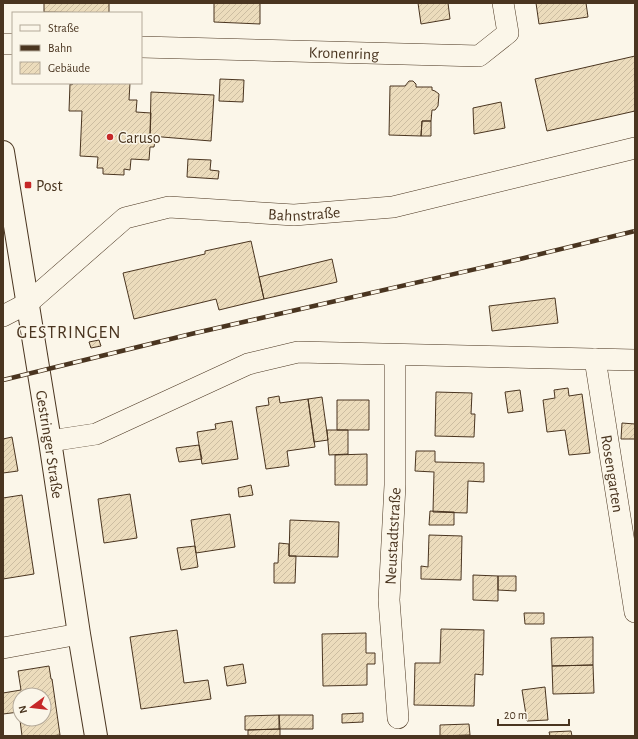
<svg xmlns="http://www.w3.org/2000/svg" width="638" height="739" font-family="'Alegreya Sans',sans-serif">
<defs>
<pattern id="building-hatch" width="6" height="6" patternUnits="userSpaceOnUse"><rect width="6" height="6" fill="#ecdcbc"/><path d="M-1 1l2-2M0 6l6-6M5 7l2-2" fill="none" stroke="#ccbda1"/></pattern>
</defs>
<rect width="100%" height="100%" fill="#fbf6e9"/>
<path fill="url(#building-hatch)" stroke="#4a3520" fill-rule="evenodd" d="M 44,3 L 109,3 L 109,13 L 44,12 Z
M 214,3 L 260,3 L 260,24 L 214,22 Z
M 418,3 L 448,3 L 450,19 L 421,24 Z
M 536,3 L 586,3 L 588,17 L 539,24 Z
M 635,56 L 635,111 L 547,131 L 535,79 Z
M 220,79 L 244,80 L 243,102 L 219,101 Z
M 409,81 L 413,81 L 416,84 L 416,87 L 432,87 L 432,90 L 435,91 L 439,94 L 438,106 L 435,110 L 432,110 L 431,121 L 422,121 L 421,136 L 389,135 L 390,86 L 405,86 Z
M 73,83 L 130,83 L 129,100 L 137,100 L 136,112 L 151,113 L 150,136 L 150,141 L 155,141 L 154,147 L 150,147 L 149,160 L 131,159 L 130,170 L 124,169 L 124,175 L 103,174 L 103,168 L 97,168 L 98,157 L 80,156 L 82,111 L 69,111 L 70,84 L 72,85 Z
M 151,92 L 214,95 L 211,141 L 150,136 Z
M 501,102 L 505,128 L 474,134 L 473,108 Z
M 422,121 L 431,121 L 431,136 L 421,136 Z
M 188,159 L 211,160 L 210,170 L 219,171 L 218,179 L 187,177 Z
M 251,241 L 264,299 L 219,310 L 216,299 L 134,319 L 123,273 L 205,254 L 205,251 Z
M 332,259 L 337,282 L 264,299 L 259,277 Z
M 555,298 L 558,323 L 492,331 L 489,306 Z
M 99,340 L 101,346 L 91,348 L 89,342 Z
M 568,388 L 569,396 L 582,394 L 590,453 L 569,455 L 565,430 L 547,432 L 543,400 L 555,398 L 554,390 Z
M 520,390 L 523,411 L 508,413 L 505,392 Z
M 436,392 L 472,393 L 471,414 L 475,414 L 474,437 L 435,436 Z
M 279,396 L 280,403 L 308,399 L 315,447 L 287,451 L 289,466 L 266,469 L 256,407 L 269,405 L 268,398 Z
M 322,397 L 328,440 L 314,442 L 308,399 Z
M 337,400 L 369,400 L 369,430 L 337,430 Z
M 232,421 L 238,459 L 202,464 L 197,432 L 216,429 L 215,424 Z
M 622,423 L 635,424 L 635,439 L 621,439 Z
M 327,430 L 348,430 L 348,454 L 329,455 Z
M 12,437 L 18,471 L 3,473 L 3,439 Z
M 199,445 L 202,459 L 179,462 L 176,448 Z
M 416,451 L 435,451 L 435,462 L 484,463 L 484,482 L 468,481 L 467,513 L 433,512 L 434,472 L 415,471 Z
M 367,454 L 367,485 L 335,485 L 335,455 Z
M 251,485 L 253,495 L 239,497 L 238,488 Z
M 130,494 L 137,538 L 104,543 L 98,499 Z
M 22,495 L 34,574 L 3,579 L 3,498 Z
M 430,511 L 454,512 L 454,525 L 429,525 Z
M 230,514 L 235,547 L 196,553 L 191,520 Z
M 290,520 L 339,522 L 338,557 L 289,556 Z
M 429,535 L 462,536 L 461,580 L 421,579 L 421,566 L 428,567 Z
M 279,543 L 289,544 L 289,556 L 296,556 L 295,583 L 274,583 L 274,563 L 278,563 Z
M 195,546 L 198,567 L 181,570 L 177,548 Z
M 473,575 L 498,576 L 498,601 L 473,600 Z
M 498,576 L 516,576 L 516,591 L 498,590 Z
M 524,613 L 544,613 L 544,624 L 525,624 Z
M 441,629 L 484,630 L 483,675 L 475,674 L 474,706 L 414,705 L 415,663 L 440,663 Z
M 177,630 L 184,683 L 208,680 L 211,699 L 141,709 L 130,637 Z
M 366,633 L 366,653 L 375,653 L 375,664 L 367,664 L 367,685 L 323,686 L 322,634 Z
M 593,637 L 593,665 L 552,666 L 551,638 Z
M 243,664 L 246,683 L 227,686 L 224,667 Z
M 593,665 L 594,693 L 553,694 L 552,666 Z
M 49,666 L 51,679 L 52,679 L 60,735 L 50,736 L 22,736 L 19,712 L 3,714 L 3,693 L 21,690 L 18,671 ZM 20,695 L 44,695 L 44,719 L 20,719 Z
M 545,687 L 548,720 L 527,721 L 522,690 Z
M 363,713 L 363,722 L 342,723 L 342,714 Z
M 279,715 L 313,715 L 313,729 L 279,729 Z
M 279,715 L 280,729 L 245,730 L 245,716 Z
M 469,724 L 470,735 L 440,736 L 440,725 Z
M 280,729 L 280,736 L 248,736 L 248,730 Z
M 571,731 L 572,736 L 550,736 L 549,732 Z"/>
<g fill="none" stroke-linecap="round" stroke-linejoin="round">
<g stroke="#4a3520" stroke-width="22">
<g id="minor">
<path d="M 3,44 L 13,44"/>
<path id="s1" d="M 141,47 L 479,56 L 508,33 L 503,3"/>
<path id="s2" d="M 3,316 L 28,303 L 125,218 L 169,207 L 294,215 L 393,207 L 635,148"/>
<path d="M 395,355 L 395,485 L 389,600 L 398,718"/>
<path id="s3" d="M 595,359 L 635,612"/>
<path d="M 50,441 L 96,434 L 248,364 L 298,352 L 635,360"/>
<path d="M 3,648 L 79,634"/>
</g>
</g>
<g stroke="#4a3520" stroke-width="24">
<g id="secondary">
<path id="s4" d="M 3,152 L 50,441 L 79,634 L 96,736"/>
</g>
</g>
<use href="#minor" stroke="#fbf6e9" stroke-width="21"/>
<use href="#secondary" stroke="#fbf6e9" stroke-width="22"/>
<g stroke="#4a3520" stroke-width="4.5">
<path id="rail" d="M 3,380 L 191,334 L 520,259 L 635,231"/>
</g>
<use href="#rail" stroke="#fbf6e9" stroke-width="3" stroke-dasharray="9" stroke-linecap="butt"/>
</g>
<g fill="#c62828" stroke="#fbf6e9" stroke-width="1.5">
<circle cx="110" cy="137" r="4"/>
<rect x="24" y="181" width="8" height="8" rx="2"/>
</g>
<g text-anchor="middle" stroke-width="3" stroke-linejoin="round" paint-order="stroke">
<g font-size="16" fill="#4a3520" stroke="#fbf6e9">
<text dy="6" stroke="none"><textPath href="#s1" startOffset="203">Kronenring</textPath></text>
<text dy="6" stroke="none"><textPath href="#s2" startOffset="338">Bahnstraße</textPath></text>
<text dy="6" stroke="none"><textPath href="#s4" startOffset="296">Gestringer Straße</textPath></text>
<text dy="6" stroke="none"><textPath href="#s3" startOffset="116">Rosengarten</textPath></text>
<text transform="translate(392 536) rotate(-87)" y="6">Neustadtstraße</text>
</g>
<g font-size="16" fill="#4a3520" stroke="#fbf6e9" text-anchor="start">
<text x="118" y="143">Caruso</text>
<text x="36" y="191">Post</text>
</g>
<g font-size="18" letter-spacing="1" fill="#4a3520" stroke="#fbf6e9">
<text x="69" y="338">GESTRINGEN</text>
</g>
</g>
<rect width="638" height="739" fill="none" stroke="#4a3520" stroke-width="8"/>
<rect x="12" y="12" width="130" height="72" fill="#fbf6e9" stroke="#b4a999"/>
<rect x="20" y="25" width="20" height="6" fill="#fbf6e9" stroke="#b4a999"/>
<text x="48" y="32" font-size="12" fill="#4a3520">Straße</text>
<rect x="20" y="45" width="20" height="6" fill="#4a3520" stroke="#b4a999"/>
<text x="48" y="52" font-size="12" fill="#4a3520">Bahn</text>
<rect x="20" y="62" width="20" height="12" fill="url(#building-hatch)" stroke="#b4a999"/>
<text x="48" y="72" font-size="12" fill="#4a3520">Gebäude</text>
<g transform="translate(32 707) rotate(255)"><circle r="19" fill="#fbf6e9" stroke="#b4a999"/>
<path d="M0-3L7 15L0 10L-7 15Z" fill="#c62828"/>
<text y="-6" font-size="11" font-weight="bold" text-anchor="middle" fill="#4a3520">N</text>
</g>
<path d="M498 719v6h71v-6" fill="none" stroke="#4a3520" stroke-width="2"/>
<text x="504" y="719" font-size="12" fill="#4a3520" stroke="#fbf6e9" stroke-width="3" paint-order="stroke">20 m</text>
</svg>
